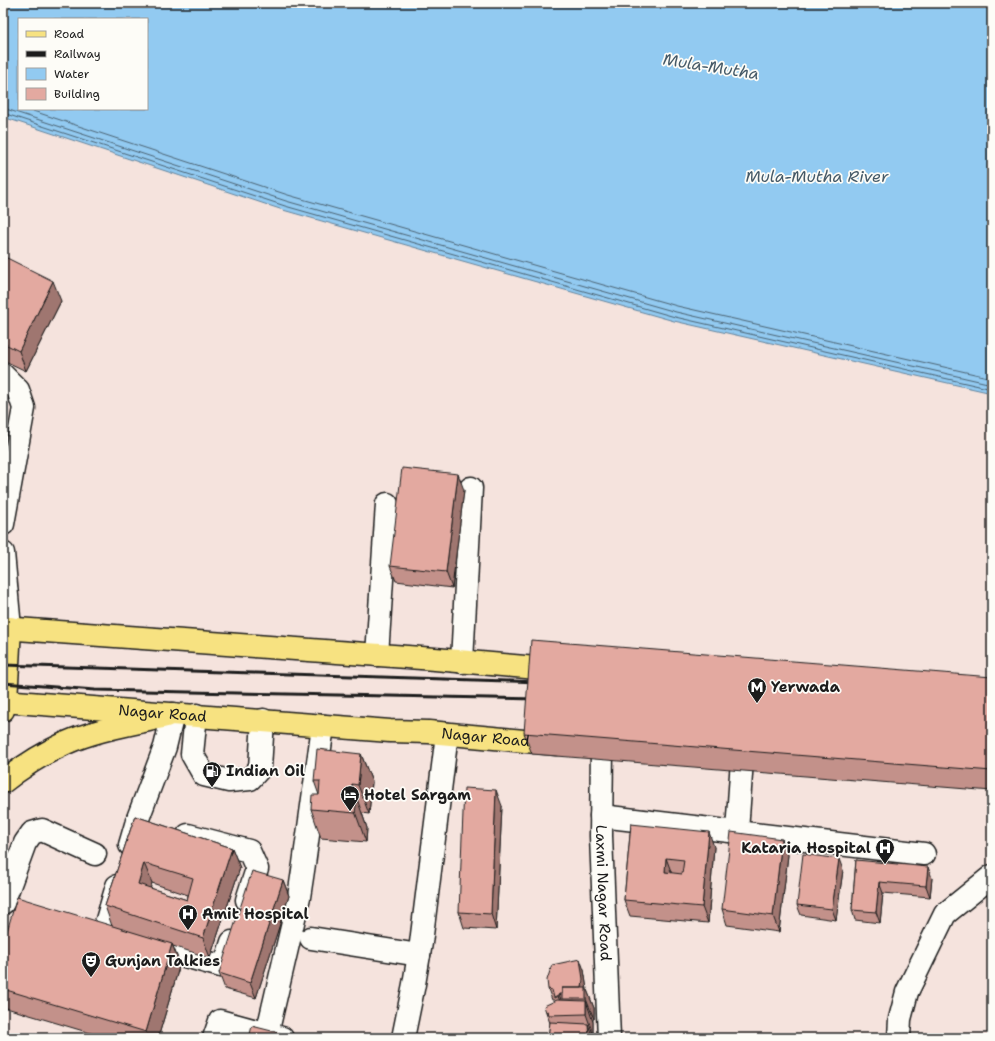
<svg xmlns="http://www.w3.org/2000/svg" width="995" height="1041" font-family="'Shantell Sans',sans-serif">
<rect width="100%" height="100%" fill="#f5e3dd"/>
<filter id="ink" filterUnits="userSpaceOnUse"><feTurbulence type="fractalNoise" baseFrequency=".025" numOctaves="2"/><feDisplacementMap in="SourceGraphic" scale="8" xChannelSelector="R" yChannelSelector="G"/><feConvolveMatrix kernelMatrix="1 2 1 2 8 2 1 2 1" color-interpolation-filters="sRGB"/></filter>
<g filter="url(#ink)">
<path fill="#92caf1" stroke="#63849c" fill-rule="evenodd" d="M 3,3 L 992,3 L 992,393 L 674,321 L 283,210 L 3,117 ZM 19,19 L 147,19 L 147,109 L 19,109 Z"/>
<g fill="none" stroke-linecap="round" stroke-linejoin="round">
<path stroke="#4b6271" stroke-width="1" d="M 3,108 L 286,201 L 676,312 L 992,384
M 27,109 L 288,195 L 677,306 L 992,378
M 3,113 L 285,206 L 675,317 L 992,389"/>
<g stroke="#1c1c1c" stroke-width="25">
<g id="minor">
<path d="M 3,375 L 18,390 L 24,408 L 3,524"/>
<path d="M 3,553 L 10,628"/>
<path d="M 377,655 L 387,504"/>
<path d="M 462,662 L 471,488"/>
<path d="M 196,715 L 192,754 L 204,775 L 229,781 L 250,779 L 260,768 L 263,720"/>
<path id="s1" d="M 602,748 L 601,836 L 609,1038"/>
<path d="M 601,816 L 924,854"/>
<path d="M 737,831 L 742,760"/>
<path d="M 188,835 L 249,851 L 257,869 L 247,900"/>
<path d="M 130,845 L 137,821 L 165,747 L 173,714"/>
<path d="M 117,886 L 104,930 L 124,939 L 224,967 L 232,942"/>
<path d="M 3,903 L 25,843 L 32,833 L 42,830 L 95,854"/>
<path d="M 311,938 L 419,955"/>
<path d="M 214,1038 L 220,1021 L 267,1034"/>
<path d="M 282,1038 L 267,1034 L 299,897 L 304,864 L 323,726"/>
<path d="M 403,1038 L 414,984 L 421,943 L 447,734"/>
<path d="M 899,1038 L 900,1019 L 907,992 L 945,914 L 992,876"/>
</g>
</g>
<g stroke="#1c1c1c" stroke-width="25">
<path id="major" d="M 3,710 L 6,701 L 10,628
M 3,782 C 22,767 44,753 66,743 C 97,729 133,724 166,716"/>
</g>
<g stroke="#1c1c1c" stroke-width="25">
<g id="highway">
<path d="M 3,628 L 435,659 L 559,670"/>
<path id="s2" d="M 3,701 L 390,731 L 429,732 L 557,744"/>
</g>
</g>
<use href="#minor" stroke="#fdfcf7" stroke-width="22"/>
<use href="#major" stroke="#f7e281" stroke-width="22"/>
<use href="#highway" stroke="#f7e281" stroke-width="22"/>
<path stroke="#1c1c1c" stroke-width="3" d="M 3,665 L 539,682
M 3,683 L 95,690 L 537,699"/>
</g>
<path fill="#c3918a" stroke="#1c1c1c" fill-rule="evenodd" d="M 3,256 L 61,301 L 26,371 L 3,360 Z
M 464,490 L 452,588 L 396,581 L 390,566 Z
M 992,677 L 992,791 L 532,754 L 524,733 Z
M 361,754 L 372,782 L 369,814 L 362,813 L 367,828 L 366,842 L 321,838 L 311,809 L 319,795 L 314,781 Z
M 502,806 L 496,930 L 464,928 L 459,912 Z
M 135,816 L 232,848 L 240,868 L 210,958 L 173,946 L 180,964 L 158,1038 L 107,1038 L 3,1007 L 3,945 L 112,926 L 105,906 ZM 152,883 L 188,895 L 187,900 L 150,888 Z
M 631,824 L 714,847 L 708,923 L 630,916 L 624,900 Z
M 782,839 L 788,855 L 779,932 L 727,925 L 722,909 Z
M 856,860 L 932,878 L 930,897 L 883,893 L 880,923 L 855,920 L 852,910 Z
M 843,870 L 836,920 L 801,915 L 797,905 Z
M 283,880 L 289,896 L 256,998 L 225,989 L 219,973 Z
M 584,970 L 587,990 L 594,1008 L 594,1019 L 593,1019 L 593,1034 L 592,1034 L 593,1038 L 548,1038 L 550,1023 L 546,1012 L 555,1001 L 554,1000 L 552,1000 L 548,989 Z"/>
<path fill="#9f7670" stroke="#1c1c1c" d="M 53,281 L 61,301 L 26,371 L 19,351 Z
M 458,474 L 464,490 L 452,588 L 446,572 Z
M 361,754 L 372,782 L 369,814 L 358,785 Z
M 352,784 L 367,828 L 366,842 L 350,798 Z
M 496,790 L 502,806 L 496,930 L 491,914 Z
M 709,832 L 714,847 L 708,923 L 702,907 Z
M 782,839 L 788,855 L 779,932 L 773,916 Z
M 232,848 L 240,868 L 210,958 L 203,938 Z
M 666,858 L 672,874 L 665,872 Z
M 839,859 L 843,870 L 836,920 L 832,909 Z
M 144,863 L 152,883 L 145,905 L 138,884 Z
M 928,867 L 932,878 L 930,897 L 926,886 Z
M 283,880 L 289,896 L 256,998 L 250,983 Z
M 879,882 L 883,893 L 880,923 L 876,912 Z
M 172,944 L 180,964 L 158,1038 L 148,1038 L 146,1032 Z
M 580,959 L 584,970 L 587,990 L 594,1008 L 594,1019 L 582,989 Z
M 559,994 L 563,1005 L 562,1007 L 558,996 Z
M 586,1001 L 593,1022 L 593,1034 L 586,1014 Z
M 588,1024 L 593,1038 L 589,1038 Z"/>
<path fill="#e3a9a0" stroke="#1c1c1c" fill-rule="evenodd" d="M 3,256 L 53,281 L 19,351 L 3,343 Z
M 402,468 L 458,474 L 446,572 L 390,566 Z
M 531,640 L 992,677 L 992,771 L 524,733 Z
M 317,749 L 361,754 L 358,785 L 352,784 L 350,798 L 357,799 L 355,813 L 311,809 L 312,795 L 319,795 L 320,781 L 314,781 Z
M 464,788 L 496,790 L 491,914 L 459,912 Z
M 135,816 L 232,848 L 203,938 L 105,906 ZM 144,863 L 193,878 L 187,900 L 138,884 Z
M 631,824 L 709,832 L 702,907 L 624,900 ZM 666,858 L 684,860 L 682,874 L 665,872 Z
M 731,832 L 782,839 L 773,916 L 722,909 Z
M 803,854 L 839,859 L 832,909 L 797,905 Z
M 856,860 L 928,867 L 926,886 L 879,882 L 876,912 L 852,910 Z
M 252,871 L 283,880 L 250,983 L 219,973 Z
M 17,897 L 172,944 L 146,1032 L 3,989 L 3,945 Z
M 580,959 L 583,979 L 582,988 L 562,988 L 562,994 L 559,994 L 558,996 L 554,998 L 552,990 L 548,989 L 547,980 L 552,965 Z
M 562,988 L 586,988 L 586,999 L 562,999 Z
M 557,1000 L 586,1001 L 586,1014 L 549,1015 L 548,1011 L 546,1012 L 544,1006 Z
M 550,1022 L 588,1024 L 589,1038 L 548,1038 Z
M 252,1026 L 299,1038 L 249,1038 Z"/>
</g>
<defs>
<g id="metro-pin" transform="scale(1)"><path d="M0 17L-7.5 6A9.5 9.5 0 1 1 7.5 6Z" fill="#1c1c1c" stroke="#fdfcf7"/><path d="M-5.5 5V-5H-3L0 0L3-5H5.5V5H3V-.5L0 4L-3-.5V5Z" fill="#fff"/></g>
<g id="fuel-pin" transform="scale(1)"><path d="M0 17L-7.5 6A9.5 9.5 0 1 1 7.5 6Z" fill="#1c1c1c" stroke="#fdfcf7"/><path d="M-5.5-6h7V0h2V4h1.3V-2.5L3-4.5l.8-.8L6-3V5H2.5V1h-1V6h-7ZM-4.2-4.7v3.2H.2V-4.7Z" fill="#fff"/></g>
<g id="hotel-pin" transform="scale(1)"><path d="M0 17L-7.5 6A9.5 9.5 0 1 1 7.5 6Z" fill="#1c1c1c" stroke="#fdfcf7"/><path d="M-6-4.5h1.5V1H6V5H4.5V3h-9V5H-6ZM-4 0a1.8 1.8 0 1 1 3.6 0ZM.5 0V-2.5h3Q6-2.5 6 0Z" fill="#fff"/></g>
<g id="hospital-pin" transform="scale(1)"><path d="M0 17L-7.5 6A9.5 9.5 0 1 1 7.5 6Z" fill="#1c1c1c" stroke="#fdfcf7"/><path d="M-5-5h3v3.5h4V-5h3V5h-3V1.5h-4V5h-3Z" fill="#fff"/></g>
<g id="theatre-pin" transform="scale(1)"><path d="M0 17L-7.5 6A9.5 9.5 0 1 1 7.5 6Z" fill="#1c1c1c" stroke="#fdfcf7"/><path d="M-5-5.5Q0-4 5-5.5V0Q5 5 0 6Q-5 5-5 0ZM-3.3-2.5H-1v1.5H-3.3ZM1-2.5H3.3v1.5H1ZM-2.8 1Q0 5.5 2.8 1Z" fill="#fff"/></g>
</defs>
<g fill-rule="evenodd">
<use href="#metro-pin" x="757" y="687"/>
<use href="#fuel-pin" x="212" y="771"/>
<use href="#hotel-pin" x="350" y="795"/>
<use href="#hospital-pin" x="885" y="848"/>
<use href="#hospital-pin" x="188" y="914"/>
<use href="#theatre-pin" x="91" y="961"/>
</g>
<g text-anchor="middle" stroke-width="3.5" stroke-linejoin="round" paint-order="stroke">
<g font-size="15" font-weight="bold" fill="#1c1c1c" stroke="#fdfcf7" text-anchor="start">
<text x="771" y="692">Yerwada</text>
<text x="226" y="776">Indian Oil</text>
<text x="364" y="800">Hotel Sargam</text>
<text x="871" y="853" text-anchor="end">Kataria Hospital</text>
<text x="202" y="919">Amit Hospital</text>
<text x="105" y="966">Gunjan Talkies</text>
</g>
<g font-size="15" fill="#1c1c1c" stroke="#fdfcf7">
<text dy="5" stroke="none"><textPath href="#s2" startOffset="160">Nagar Road</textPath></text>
<text dy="5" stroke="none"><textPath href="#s2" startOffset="484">Nagar Road</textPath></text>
<text dy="5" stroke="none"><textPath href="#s1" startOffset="145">Laxmi Nagar Road</textPath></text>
</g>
<g font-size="16" font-style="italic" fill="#455967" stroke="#fdfcf7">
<text transform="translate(711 66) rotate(9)" y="6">Mula-Mutha</text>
<text x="817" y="182">Mula-Mutha River</text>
</g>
</g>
<rect width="995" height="1041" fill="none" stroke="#fdfcf7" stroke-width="16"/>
<rect x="8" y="8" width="979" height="1025" fill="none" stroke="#1c1c1c" stroke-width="1.5" filter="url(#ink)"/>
<rect x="18" y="18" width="130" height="92" fill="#fdfcf7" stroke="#a3a29f"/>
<rect x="26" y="31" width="20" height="6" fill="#f7e281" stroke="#a3a29f"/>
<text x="54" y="38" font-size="12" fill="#1c1c1c">Road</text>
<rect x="26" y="51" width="20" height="6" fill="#1c1c1c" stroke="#a3a29f"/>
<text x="54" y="58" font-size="12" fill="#1c1c1c">Railway</text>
<rect x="26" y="68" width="20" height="12" fill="#92caf1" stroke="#a3a29f"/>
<text x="54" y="78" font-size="12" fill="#1c1c1c">Water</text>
<rect x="26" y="88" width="20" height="12" fill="#e3a9a0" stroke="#a3a29f"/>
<text x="54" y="98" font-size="12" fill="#1c1c1c">Building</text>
</svg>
